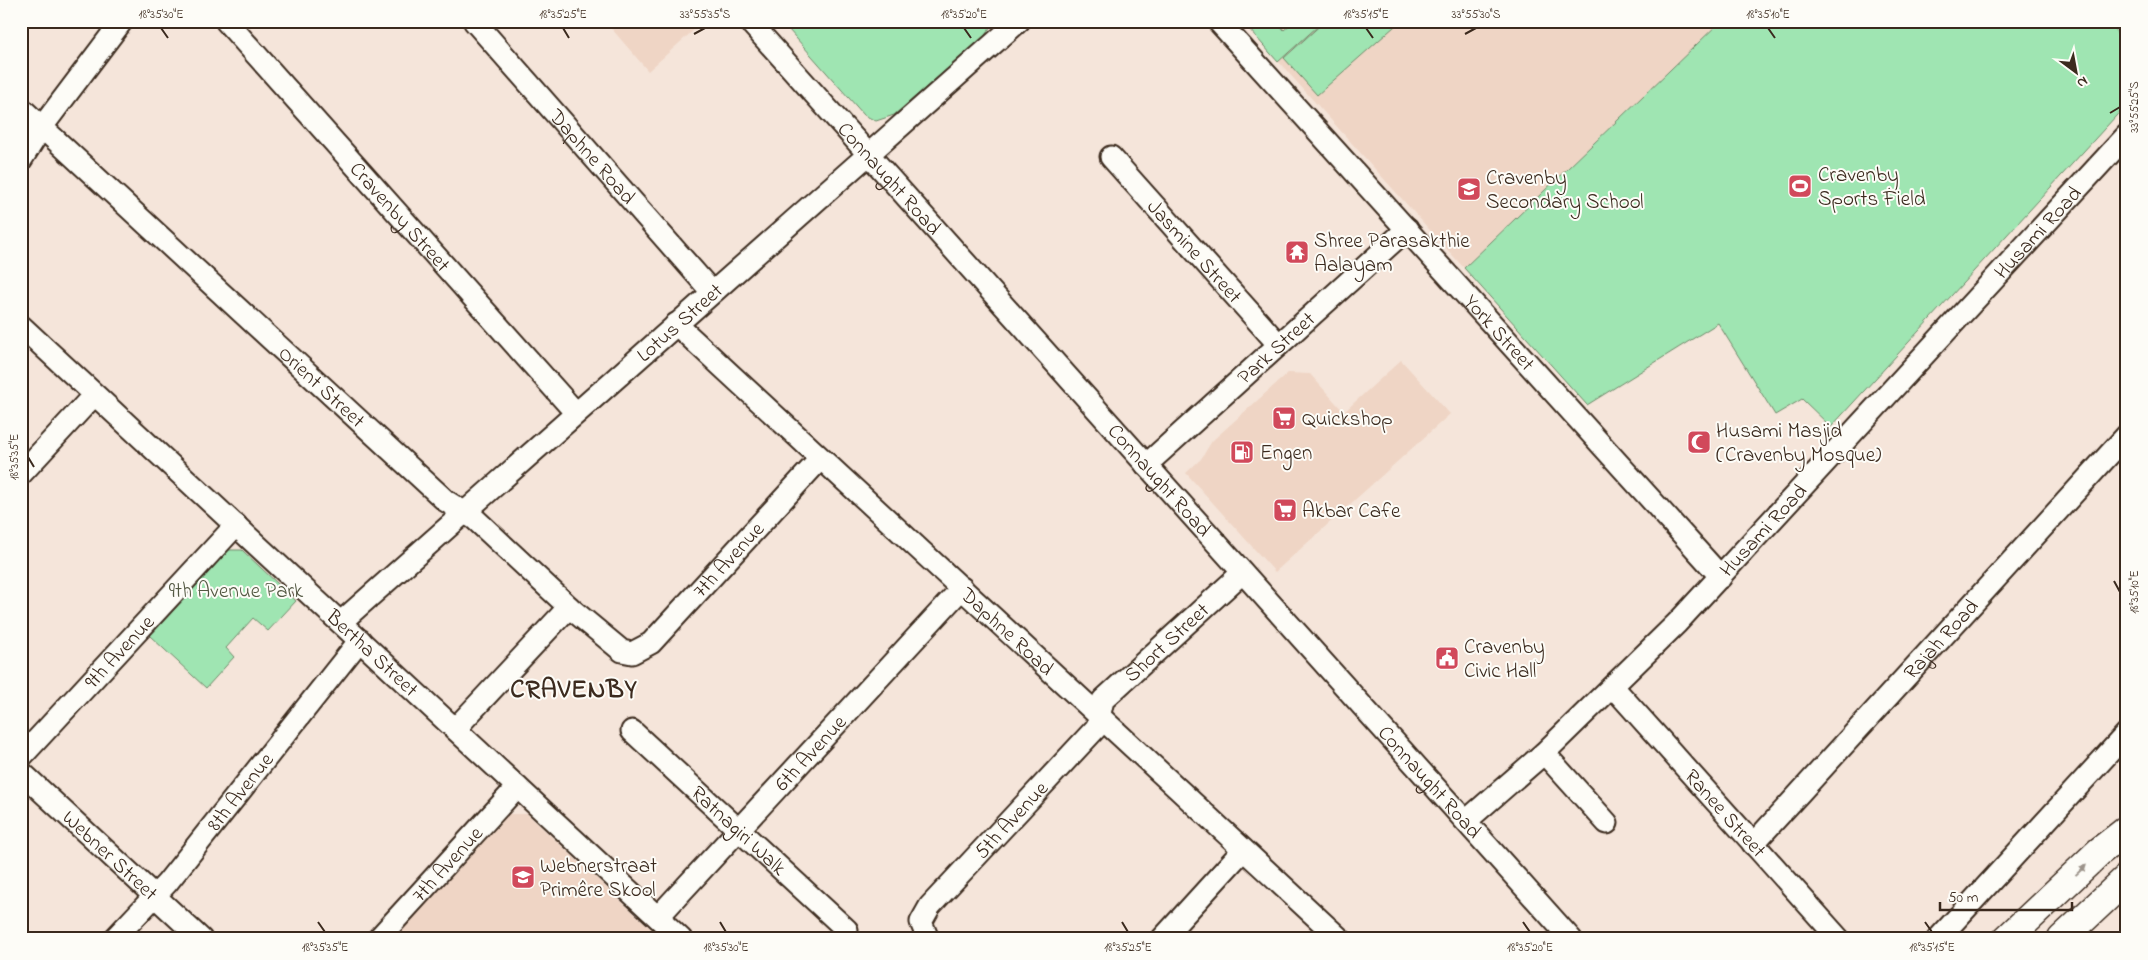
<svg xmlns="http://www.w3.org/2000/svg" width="2148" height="960" font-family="'Indie Flower',sans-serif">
<rect width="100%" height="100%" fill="#f5e5da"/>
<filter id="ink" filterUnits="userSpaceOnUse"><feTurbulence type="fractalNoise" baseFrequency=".02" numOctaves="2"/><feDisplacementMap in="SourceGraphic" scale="10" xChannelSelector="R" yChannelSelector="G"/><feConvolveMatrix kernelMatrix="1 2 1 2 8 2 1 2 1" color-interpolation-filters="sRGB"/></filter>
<g filter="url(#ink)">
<path fill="#efd5c5" d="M 605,21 L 704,21 L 648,71 Z
M 1242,21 L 1721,21 L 1464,268 Z
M 1401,360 L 1450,414 L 1275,572 L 1186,473 L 1201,459 L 1212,441 L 1288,373 L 1310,374 L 1344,412 Z
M 509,814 L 527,814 L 662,939 L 394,939 Z"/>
<path fill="#9fe5b2" stroke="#6d8868" d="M 781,21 L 994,21 L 984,37 L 894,115 L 876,121 L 864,115 Z
M 1242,21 L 1276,21 L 1284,30 L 1294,21 L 1315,21 L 1318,26 L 1278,62 Z
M 1325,21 L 1391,21 L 1395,26 L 1317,95 L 1284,58 Z
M 1721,21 L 2113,21 L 2127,64 L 2127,104 L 1831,427 L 1802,399 L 1775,415 L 1718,323 L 1587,405 L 1464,268 Z
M 229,550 L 242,550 L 296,601 L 268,631 L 253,618 L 226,648 L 234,657 L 206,688 L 150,636 Z"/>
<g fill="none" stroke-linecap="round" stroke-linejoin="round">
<g stroke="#3b2a1e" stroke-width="25">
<g id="minor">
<path id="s1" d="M 226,21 L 576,413"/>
<path id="s2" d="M 474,21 L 712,292"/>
<path id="s3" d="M 749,21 L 1571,939"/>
<path id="s4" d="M 1218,21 L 1721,577"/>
<path id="s5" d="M 21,108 L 446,501 L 475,519 L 569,607 L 622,651 L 632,653 L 651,643 L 820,459"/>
<path id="s6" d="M 1111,157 L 1279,345"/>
<path d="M 21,160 L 42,127 L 122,21"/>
<path id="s7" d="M 676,324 L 1340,939"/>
<path id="s8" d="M 21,326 L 681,939"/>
<path id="s9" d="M 1146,465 L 1407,229"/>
<path d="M 21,474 L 94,395"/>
<path id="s10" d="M 341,622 L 1019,21"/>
<path id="s11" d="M 1613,687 L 1839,939"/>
<path d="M 455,729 L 569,607"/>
<path id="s12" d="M 632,731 L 847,930"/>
<path d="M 1544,753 L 1607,823"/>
<path id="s13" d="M 21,757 L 236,525"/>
<path id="s14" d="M 21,772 L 201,939"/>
<path id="s15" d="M 1466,821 L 1544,753 L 1677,623 L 2127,135"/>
<path id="s16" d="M 1753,844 L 2127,435"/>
<path id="s17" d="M 658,917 L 962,588"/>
<path id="s18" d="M 114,939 L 167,883 L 360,640"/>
<path id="s19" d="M 378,939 L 517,787"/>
<path id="s20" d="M 928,939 L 921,922 L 930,906 L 1097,727 L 1103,700 L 1242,573"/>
<path d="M 1162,939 L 1243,850"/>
<path d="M 1938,939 L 2127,733"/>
</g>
</g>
<g stroke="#3b2a1e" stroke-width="31">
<path id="major" d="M 2007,939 L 2100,851 L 2127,830
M 2062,939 L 2127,878"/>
</g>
<use href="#minor" stroke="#fdfcf7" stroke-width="21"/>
<use href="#major" stroke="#fdfcf7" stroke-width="28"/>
</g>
<defs><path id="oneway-solid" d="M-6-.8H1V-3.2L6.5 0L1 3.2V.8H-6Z" transform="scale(1.25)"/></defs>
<use fill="#9c938a" href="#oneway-solid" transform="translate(2081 870) rotate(-43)"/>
</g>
<path fill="none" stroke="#3b2a1e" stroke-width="2" d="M 161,28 L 168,38M 563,28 L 569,38M 964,28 L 971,38M 1366,28 L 1373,38M 1768,28 L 1775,38M 694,34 L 705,28M 1465,34 L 1476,28M 2110,113 L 2120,107M 28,457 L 34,467M 2114,581 L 2120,592M 318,922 L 325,932M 720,922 L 726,932M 1122,922 L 1128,932M 1523,922 L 1530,932M 1925,922 L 1932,932"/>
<defs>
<g id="stadium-square" transform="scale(1.25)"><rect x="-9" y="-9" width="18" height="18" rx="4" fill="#d1495b" stroke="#fdfcf7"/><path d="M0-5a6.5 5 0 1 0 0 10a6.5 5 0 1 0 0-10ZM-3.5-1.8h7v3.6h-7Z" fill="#fff"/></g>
<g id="school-square" transform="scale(1.25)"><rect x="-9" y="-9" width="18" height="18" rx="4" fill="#d1495b" stroke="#fdfcf7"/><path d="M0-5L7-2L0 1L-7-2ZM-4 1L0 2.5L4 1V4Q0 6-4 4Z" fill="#fff"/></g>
<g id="temple-square" transform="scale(1.25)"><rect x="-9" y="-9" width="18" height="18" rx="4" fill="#d1495b" stroke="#fdfcf7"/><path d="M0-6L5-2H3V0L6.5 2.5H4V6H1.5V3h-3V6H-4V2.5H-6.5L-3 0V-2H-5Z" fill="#fff"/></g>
<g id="supermarket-square" transform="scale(1.25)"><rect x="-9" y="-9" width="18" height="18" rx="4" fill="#d1495b" stroke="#fdfcf7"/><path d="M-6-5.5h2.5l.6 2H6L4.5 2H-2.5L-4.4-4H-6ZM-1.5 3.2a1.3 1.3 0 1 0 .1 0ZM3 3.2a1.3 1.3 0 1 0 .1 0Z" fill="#fff"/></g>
<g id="mosque-square" transform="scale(1.25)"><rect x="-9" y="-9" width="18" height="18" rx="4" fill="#d1495b" stroke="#fdfcf7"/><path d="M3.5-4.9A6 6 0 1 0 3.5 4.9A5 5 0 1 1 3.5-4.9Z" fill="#fff"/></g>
<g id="fuel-square" transform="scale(1.25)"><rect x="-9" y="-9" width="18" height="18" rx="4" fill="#d1495b" stroke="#fdfcf7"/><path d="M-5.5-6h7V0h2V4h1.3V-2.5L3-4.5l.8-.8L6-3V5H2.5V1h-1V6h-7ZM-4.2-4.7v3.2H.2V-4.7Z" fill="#fff"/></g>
<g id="civic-square" transform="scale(1.25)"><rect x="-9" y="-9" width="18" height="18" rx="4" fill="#d1495b" stroke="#fdfcf7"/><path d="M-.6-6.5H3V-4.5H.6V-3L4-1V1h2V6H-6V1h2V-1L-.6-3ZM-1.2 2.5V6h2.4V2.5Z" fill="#fff"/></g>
</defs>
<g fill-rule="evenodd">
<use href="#stadium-square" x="1800" y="186"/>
<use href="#school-square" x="1469" y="189"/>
<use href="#temple-square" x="1297" y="252"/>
<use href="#supermarket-square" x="1284" y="418"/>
<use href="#mosque-square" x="1699" y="442"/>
<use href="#fuel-square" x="1242" y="452"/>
<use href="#supermarket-square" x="1285" y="510"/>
<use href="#civic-square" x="1447" y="658"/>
<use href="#school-square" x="523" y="877"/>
</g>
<g text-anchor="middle" stroke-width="4" stroke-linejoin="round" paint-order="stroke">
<g font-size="21" fill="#3b2a1e" stroke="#fdfcf7">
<text dy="7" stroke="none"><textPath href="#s2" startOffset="180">Daphne Road</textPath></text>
<text dy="7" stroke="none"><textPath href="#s3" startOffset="211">Connaught Road</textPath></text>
<text dy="7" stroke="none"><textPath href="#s1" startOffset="262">Cravenby Street</textPath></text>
<text dy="7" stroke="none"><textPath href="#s15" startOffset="821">Husami Road</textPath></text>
<text dy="7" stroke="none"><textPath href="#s6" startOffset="126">Jasmine Street</textPath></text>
<text dy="7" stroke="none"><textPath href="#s10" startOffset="452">Lotus Street</textPath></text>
<text dy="7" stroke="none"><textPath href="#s4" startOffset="420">York Street</textPath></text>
<text dy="7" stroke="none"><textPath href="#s9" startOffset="175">Park Street</textPath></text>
<text dy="7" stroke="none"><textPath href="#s5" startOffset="410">Orient Street</textPath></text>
<text dy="7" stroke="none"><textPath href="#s3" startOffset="616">Connaught Road</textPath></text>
<text dy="7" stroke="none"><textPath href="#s15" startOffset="416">Husami Road</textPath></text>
<text dy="7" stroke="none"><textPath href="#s5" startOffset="956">7th Avenue</textPath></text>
<text dy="7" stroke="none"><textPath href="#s7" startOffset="452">Daphne Road</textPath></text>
<text dy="7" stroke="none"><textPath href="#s16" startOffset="278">Rajah Road</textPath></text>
<text dy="7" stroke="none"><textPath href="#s20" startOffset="395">Short Street</textPath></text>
<text dy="7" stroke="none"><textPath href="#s13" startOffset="144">9th Avenue</textPath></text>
<text dy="7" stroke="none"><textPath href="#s8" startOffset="480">Bertha Street</textPath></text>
<text dy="7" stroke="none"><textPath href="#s17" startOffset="224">6th Avenue</textPath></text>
<text dy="7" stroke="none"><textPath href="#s3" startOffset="1021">Connaught Road</textPath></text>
<text dy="7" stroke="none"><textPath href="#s18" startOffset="194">8th Avenue</textPath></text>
<text dy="7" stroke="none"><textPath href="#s11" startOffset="169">Ranee Street</textPath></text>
<text dy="7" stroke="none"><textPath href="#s20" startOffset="155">5th Avenue</textPath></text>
<text dy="7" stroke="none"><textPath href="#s12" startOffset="146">Ratnagiri Walk</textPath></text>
<text dy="7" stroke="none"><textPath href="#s14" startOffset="122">Webner Street</textPath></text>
<text dy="7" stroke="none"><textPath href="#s19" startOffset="102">7th Avenue</textPath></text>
</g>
<g font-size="21" fill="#3b2a1e" stroke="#fdfcf7" text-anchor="start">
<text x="1818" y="181">Cravenby<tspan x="1818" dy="24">Sports Field</tspan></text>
<text x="1486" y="184">Cravenby<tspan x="1486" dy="24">Secondary School</tspan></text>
<text x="1314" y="247">Shree Parasakthie<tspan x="1314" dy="24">Aalayam</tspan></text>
<text x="1302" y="425">Quickshop</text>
<text x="1716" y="437">Husami Masjid<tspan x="1716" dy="24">(Cravenby Mosque)</tspan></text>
<text x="1260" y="459">Engen</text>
<text x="1302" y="517">Akbar Cafe</text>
<text x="1464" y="653">Cravenby<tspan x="1464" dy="24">Civic Hall</tspan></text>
<text x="540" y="872">Webnerstraat<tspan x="540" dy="24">Primêre Skool</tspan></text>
</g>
<g font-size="21" fill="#545943" stroke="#fdfcf7">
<text x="236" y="597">9th Avenue Park</text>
</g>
<g font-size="26" font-weight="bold" letter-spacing="1" fill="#3b2a1e" stroke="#fdfcf7">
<text x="574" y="697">CRAVENBY</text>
</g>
</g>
<rect width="2148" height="960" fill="none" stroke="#fdfcf7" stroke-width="55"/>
<g transform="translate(2076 72) rotate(148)" stroke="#fdfcf7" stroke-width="4" paint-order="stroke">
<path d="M0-4L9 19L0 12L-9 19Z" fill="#3b2a1e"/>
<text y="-8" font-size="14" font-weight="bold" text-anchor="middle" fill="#3b2a1e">N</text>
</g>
<path d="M1940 902v8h132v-8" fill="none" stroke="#3b2a1e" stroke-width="2.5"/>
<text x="1948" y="902" font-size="15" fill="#3b2a1e" stroke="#fdfcf7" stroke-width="4" paint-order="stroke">50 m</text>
<rect x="28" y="28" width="2092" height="904" fill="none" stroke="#3b2a1e" stroke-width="2"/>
<g font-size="12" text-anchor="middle" fill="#3b2a1e">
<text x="161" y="18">18°35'30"E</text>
<text x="563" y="18">18°35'25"E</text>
<text x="705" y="18">33°55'35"S</text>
<text x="964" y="18">18°35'20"E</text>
<text x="1366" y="18">18°35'15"E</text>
<text x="1476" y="18">33°55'30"S</text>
<text x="1768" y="18">18°35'10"E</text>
<text transform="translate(2134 107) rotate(-90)" y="4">33°55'25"S</text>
<text transform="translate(14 457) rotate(-90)" y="4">18°35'35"E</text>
<text transform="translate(2134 592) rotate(-90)" y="4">18°35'10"E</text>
<text x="325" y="951">18°35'35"E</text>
<text x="726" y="951">18°35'30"E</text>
<text x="1128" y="951">18°35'25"E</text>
<text x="1530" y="951">18°35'20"E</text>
<text x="1932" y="951">18°35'15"E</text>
</g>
</svg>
